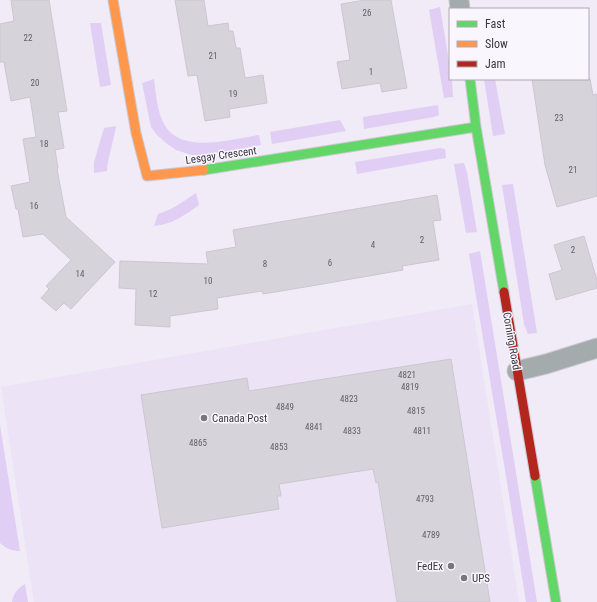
<svg xmlns="http://www.w3.org/2000/svg" width="597" height="602" font-family="'Roboto Condensed',sans-serif">
<rect width="100%" height="100%" fill="#f0ebf6"/>
<path fill="#ece3f7" d="M 472,304 L 519,602 L 34,602 L 1,387 Z"/>
<path fill="#e0cef5" d="M 440,7 L 450,67 L 450,79 L 452,79 L 453,97 L 444,98 L 429,10 Z
M 90,23 L 101,23 L 111,85 L 100,87 Z
M 154,79 C 156,94 157,111 164,124 C 181,155 231,139 259,135 L 261,145 L 204,155 L 192,155 L 176,150 L 166,143 L 156,134 L 151,127 L 142,83 Z
M 484,79 L 495,79 L 505,134 L 493,136 Z
M 438,105 L 439,115 L 434,117 L 364,129 L 363,117 Z
M 340,120 L 346,131 L 272,144 L 270,132 Z
M 116,126 C 114,141 108,155 107,171 L 94,173 L 94,162 L 104,128 Z
M 440,148 L 445,149 L 446,158 L 357,174 L 355,162 Z
M 464,163 L 467,172 L 477,232 L 466,233 L 454,164 Z
M 513,184 L 537,333 L 528,334 L 524,324 L 502,185 Z
M 196,193 L 199,205 C 183,216 173,224 154,226 L 158,214 C 174,209 182,202 196,193 Z
M 480,251 L 537,602 L 526,602 L 505,470 L 469,254 Z
M 0,426 L 0,425 L 20,551 C 12,551 7,549 0,543 Z
M 25,584 L 28,602 L 12,602 C 13,594 18,588 25,584 Z"/>
<path fill="#d6d3db" stroke="#cbc7d0" d="M 11,0 L 49,0 L 67,111 L 58,112 L 64,148 L 55,150 L 58,168 L 57,169 L 66,217 L 115,262 L 71,309 L 64,303 L 56,311 L 41,298 L 49,289 L 46,286 L 71,260 L 43,234 L 23,237 L 18,209 L 16,209 L 11,186 L 30,182 L 23,139 L 36,137 L 30,97 L 11,101 L 4,62 L 0,62 L 0,24 L 14,21 Z
M 175,0 L 204,0 L 208,26 L 228,23 L 229,31 L 233,31 L 236,48 L 240,48 L 245,78 L 263,75 L 267,103 L 229,109 L 230,117 L 205,121 L 197,75 L 188,76 Z
M 365,0 L 391,0 L 407,88 L 382,92 L 380,83 L 342,89 L 337,62 L 350,60 L 341,4 Z
M 532,79 L 590,79 L 593,95 L 597,94 L 597,196 L 557,207 L 545,165 Z
M 437,195 L 441,220 L 433,221 L 439,260 L 402,266 L 403,270 L 317,285 L 263,294 L 262,291 L 217,298 L 218,309 L 170,316 L 170,327 L 135,325 L 136,289 L 119,288 L 120,261 L 208,264 L 206,252 L 236,247 L 233,230 Z
M 584,236 L 597,280 L 597,288 L 556,300 L 549,274 L 562,270 L 554,245 Z
M 451,359 L 490,602 L 397,602 L 378,482 L 376,483 L 373,469 L 279,484 L 281,496 L 277,496 L 279,509 L 162,528 L 141,395 L 247,378 L 249,391 Z"/>
<g fill="none" stroke-linecap="round" stroke-linejoin="round">
<g stroke="#ccc8d0" stroke-width="21">
<path id="street" d="M 459,0 L 460,9
M 517,371 L 546,364 L 597,348"/>
</g>
<g stroke="#ccc8d0" stroke-width="11">
<path id="fast" d="M 470,79 L 476,127 L 504,292
M 204,170 L 476,127
M 535,476 L 556,602"/>
</g>
<g stroke="#ccc8d0" stroke-width="11">
<path id="slow" d="M 113,0 L 136,133 L 147,176 L 204,170"/>
</g>
<g stroke="#ccc8d0" stroke-width="11">
<path id="jam" d="M 504,292 L 535,476"/>
</g>
<use href="#street" stroke="#a3abad" stroke-width="19"/>
<use href="#fast" stroke="#63d668" stroke-width="9"/>
<use href="#slow" stroke="#ff974d" stroke-width="9"/>
<use href="#jam" stroke="#b3261e" stroke-width="9"/>
</g>
<g fill="#7a767e" stroke="#faf6fe" stroke-width="1.5">
<circle cx="204" cy="418" r="4"/>
<circle cx="451" cy="566" r="4"/>
<circle cx="464" cy="578" r="4"/>
</g>
<g text-anchor="middle" stroke-width="3" stroke-linejoin="round" paint-order="stroke">
<g font-size="9" fill="#636067">
<text x="367" y="16">26</text>
<text x="28" y="41">22</text>
<text x="213" y="59">21</text>
<text x="371" y="75">1</text>
<text x="35" y="86">20</text>
<text x="233" y="97">19</text>
<text x="559" y="121">23</text>
<text x="44" y="147">18</text>
<text x="573" y="173">21</text>
<text x="34" y="209">16</text>
<text x="422" y="243">2</text>
<text x="373" y="248">4</text>
<text x="573" y="253">2</text>
<text x="330" y="266">6</text>
<text x="265" y="267">8</text>
<text x="80" y="277">14</text>
<text x="208" y="284">10</text>
<text x="153" y="297">12</text>
<text x="407" y="378">4821</text>
<text x="410" y="390">4819</text>
<text x="349" y="402">4823</text>
<text x="285" y="410">4849</text>
<text x="416" y="414">4815</text>
<text x="314" y="430">4841</text>
<text x="352" y="434">4833</text>
<text x="422" y="434">4811</text>
<text x="198" y="446">4865</text>
<text x="279" y="450">4853</text>
<text x="425" y="502">4793</text>
<text x="431" y="538">4789</text>
</g>
<g font-size="11" fill="#3a373e" stroke="#faf6fe">
<text transform="translate(221 155) rotate(-8)" y="4">Lesgay Crescent</text>
<text transform="translate(512 341) rotate(80)" y="4">Corning Road</text>
</g>
<g font-size="11" fill="#3a373e" stroke="#faf6fe" text-anchor="start">
<text x="212" y="422">Canada Post</text>
<text x="443" y="570" text-anchor="end">FedEx</text>
<text x="472" y="582">UPS</text>
</g>
</g>
<rect x="449" y="8" width="140" height="72" fill="#faf6fe" stroke="#adaab1"/>
<rect x="457" y="21" width="20" height="6" fill="#63d668" stroke="#adaab1"/>
<text x="485" y="28" font-size="12" fill="#3a373e">Fast</text>
<rect x="457" y="41" width="20" height="6" fill="#ff974d" stroke="#adaab1"/>
<text x="485" y="48" font-size="12" fill="#3a373e">Slow</text>
<rect x="457" y="61" width="20" height="6" fill="#b3261e" stroke="#adaab1"/>
<text x="485" y="68" font-size="12" fill="#3a373e">Jam</text>
</svg>
